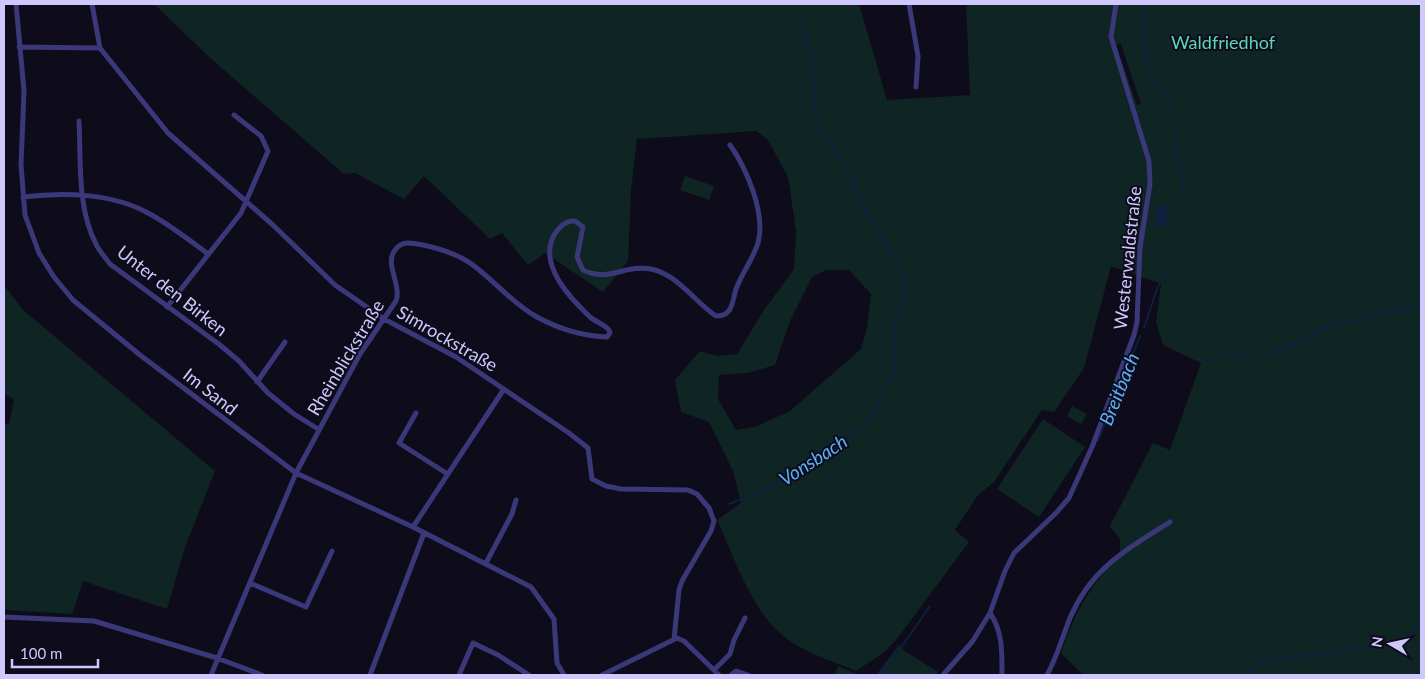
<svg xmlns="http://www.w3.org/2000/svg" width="1425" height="679" font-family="Lato,sans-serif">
<rect width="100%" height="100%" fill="#0e0b1b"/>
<path fill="#0f2524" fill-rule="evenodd" d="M 154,4 L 859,4 L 887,100 L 970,95 L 966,4 L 1421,4 L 1421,675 L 1083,675 L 1061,653 C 1076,609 1089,588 1120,554 L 1120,539 L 1110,526 L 1153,443 L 1170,450 L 1201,363 L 1163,345 L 1156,322 L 1161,284 L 1111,266 L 1084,368 L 1054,412 L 1042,410 L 994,482 L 978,495 L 955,530 L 969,542 L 897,639 L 883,653 L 856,671 C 835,662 812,655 793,643 C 753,618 736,561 717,520 L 741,503 L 733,471 L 709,422 L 681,412 L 675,380 L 700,351 L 717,356 L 737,354 L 764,310 L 794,269 L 796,231 L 788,177 L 768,140 L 756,131 L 637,139 L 631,191 L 628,261 L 603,292 L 545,253 L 528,265 L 502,233 L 490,239 L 424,176 L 404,199 L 355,173 L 344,174 L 208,56 ZM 1121,44 L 1141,104 L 1137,105 L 1116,45 ZM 826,270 L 849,270 L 871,294 L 867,328 L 861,349 L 790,411 L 755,427 L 736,430 L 718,399 L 719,375 L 747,373 L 775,365 L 790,321 L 812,277 Z
M 685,176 L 714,186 L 709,200 L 680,190 Z
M 4,285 L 23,310 L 215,471 L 185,547 L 167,609 L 83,581 L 72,614 L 4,610 L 4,423 L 9,425 L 14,399 L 4,394 Z
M 1072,406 L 1087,414 L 1081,424 L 1067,416 Z
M 1043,419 L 1085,447 L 1039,517 L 997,489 Z
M 899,645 L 906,652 L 938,672 L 936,675 L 876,675 Z
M 838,666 L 859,675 L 837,675 L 835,674 Z"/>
<path fill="#0d203e" d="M 1158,205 L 1168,206 L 1166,227 L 1156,226 Z"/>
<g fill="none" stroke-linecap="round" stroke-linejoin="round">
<path stroke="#0d203e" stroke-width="2" d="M 1145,4 L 1144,47 L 1148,65 L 1154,80 L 1163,88 L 1173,115
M 799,18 L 812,60 L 815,115 L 822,131 L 848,171 L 864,206 L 897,262 L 906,286 L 894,327 L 895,365 L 892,377 L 884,390
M 1174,131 L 1183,186
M 1144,328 L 1157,289 L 1168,267
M 1266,354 L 1287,347 L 1326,327 L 1421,305
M 1224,356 L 1250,357
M 1207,361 L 1218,358
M 1098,441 L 1140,336
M 729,504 L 778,484 L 817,461 L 871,419 L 881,397
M 879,675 L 898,652 L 930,606
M 1246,675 L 1258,663 L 1266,661 L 1385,645 L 1410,636 L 1418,625"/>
<path stroke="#3a3878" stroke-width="5" d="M 16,4 L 24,91 L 21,165 L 25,215 L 39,253 L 54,277 L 73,300 L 140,355 L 296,473 L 413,527 L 531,587 L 554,619 L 557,663 L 564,675
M 92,4 L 100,48
M 909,4 L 918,56 L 916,87
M 19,47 L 100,48 L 168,133 L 273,225 L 335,285 L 384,319 L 456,357 L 569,433 L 588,448 L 592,479 L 606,486 L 621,489 L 688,490 L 697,494 L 709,508 L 714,521 L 711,531 L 682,581 L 679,590 L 674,639
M 79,121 C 81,161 77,208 96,244 C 99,251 105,257 110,264 L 220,345 L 239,361 L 268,393 L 294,414 L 318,429
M 23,197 C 63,192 112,193 148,213 C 169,224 189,240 208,254
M 167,307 L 241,213 L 268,151 L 261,136 L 234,115
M 257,382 L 285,342
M 416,413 L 399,443 L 446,473
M 413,527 L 504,389
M 486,563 L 512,514 L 516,500
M 250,583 L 306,607 L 332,551
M 990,613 C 1003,632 1002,653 1002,675
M 4,617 L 94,621 L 217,658 L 262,675
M 714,670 L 730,654 L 734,640 L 745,618
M 211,675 L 296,473 L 360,354 L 396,301 C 402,285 384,264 395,250 C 402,240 413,243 423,245 C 442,249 463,256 478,269 C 498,285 515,305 537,317 C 559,329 582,336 607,337 L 610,333 L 609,330 C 604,324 596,322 590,317 C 570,298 538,265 554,235 C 559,227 566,220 575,221 L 583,227 L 577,257 L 583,270 C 610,283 624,264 651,269 C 677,274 695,302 716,316 C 733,316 732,302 736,289 C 742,273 753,259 758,243 C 766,214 747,169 730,145
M 370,675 L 424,533
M 459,675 L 473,643 L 498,655 L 529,675
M 602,675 L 677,638 L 684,641 L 719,675
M 731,675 L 736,671 L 748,675
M 943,675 L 972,642 L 990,613 L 1005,571 L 1014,553 L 1056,513 L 1069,498 L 1092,447 L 1134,335 L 1137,322 L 1140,247 L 1150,184 L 1149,161 L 1111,37 L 1116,4
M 1047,675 C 1057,657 1062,638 1070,618 C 1091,568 1127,549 1170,522"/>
</g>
<g text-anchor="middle" stroke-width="4" stroke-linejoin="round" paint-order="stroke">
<g font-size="18" fill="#58d9b8" stroke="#0e0b1b">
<text x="1223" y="49">Waldfriedhof</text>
</g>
<g font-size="18" fill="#cec8fd" stroke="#0e0b1b">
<text transform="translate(1128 258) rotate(-84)" y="6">Westerwaldstraße</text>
<text transform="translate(172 291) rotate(38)" y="6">Unter den Birken</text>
<text transform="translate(447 339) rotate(30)" y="6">Simrockstraße</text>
<text transform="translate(346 358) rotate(-59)" y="6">Rheinblickstraße</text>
<text transform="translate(210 392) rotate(38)" y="6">Im Sand</text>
</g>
<g font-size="19" font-style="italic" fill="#5aaff9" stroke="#0e0b1b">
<text transform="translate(1119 389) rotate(-68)" y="7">Breitbach</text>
<text transform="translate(813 460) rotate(-33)" y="7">Vonsbach</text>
</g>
</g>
<rect width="1425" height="679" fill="none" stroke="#cec8fd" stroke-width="10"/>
<g transform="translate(1390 644) rotate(279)" stroke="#0e0b1b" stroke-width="4" paint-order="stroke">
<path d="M0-4L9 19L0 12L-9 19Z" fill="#cec8fd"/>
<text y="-8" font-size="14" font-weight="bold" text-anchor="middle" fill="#cec8fd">N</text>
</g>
<path d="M12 659v8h86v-8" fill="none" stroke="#cec8fd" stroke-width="2.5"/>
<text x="20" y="659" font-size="15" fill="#cec8fd" stroke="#0e0b1b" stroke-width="4" paint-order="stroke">100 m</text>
</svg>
